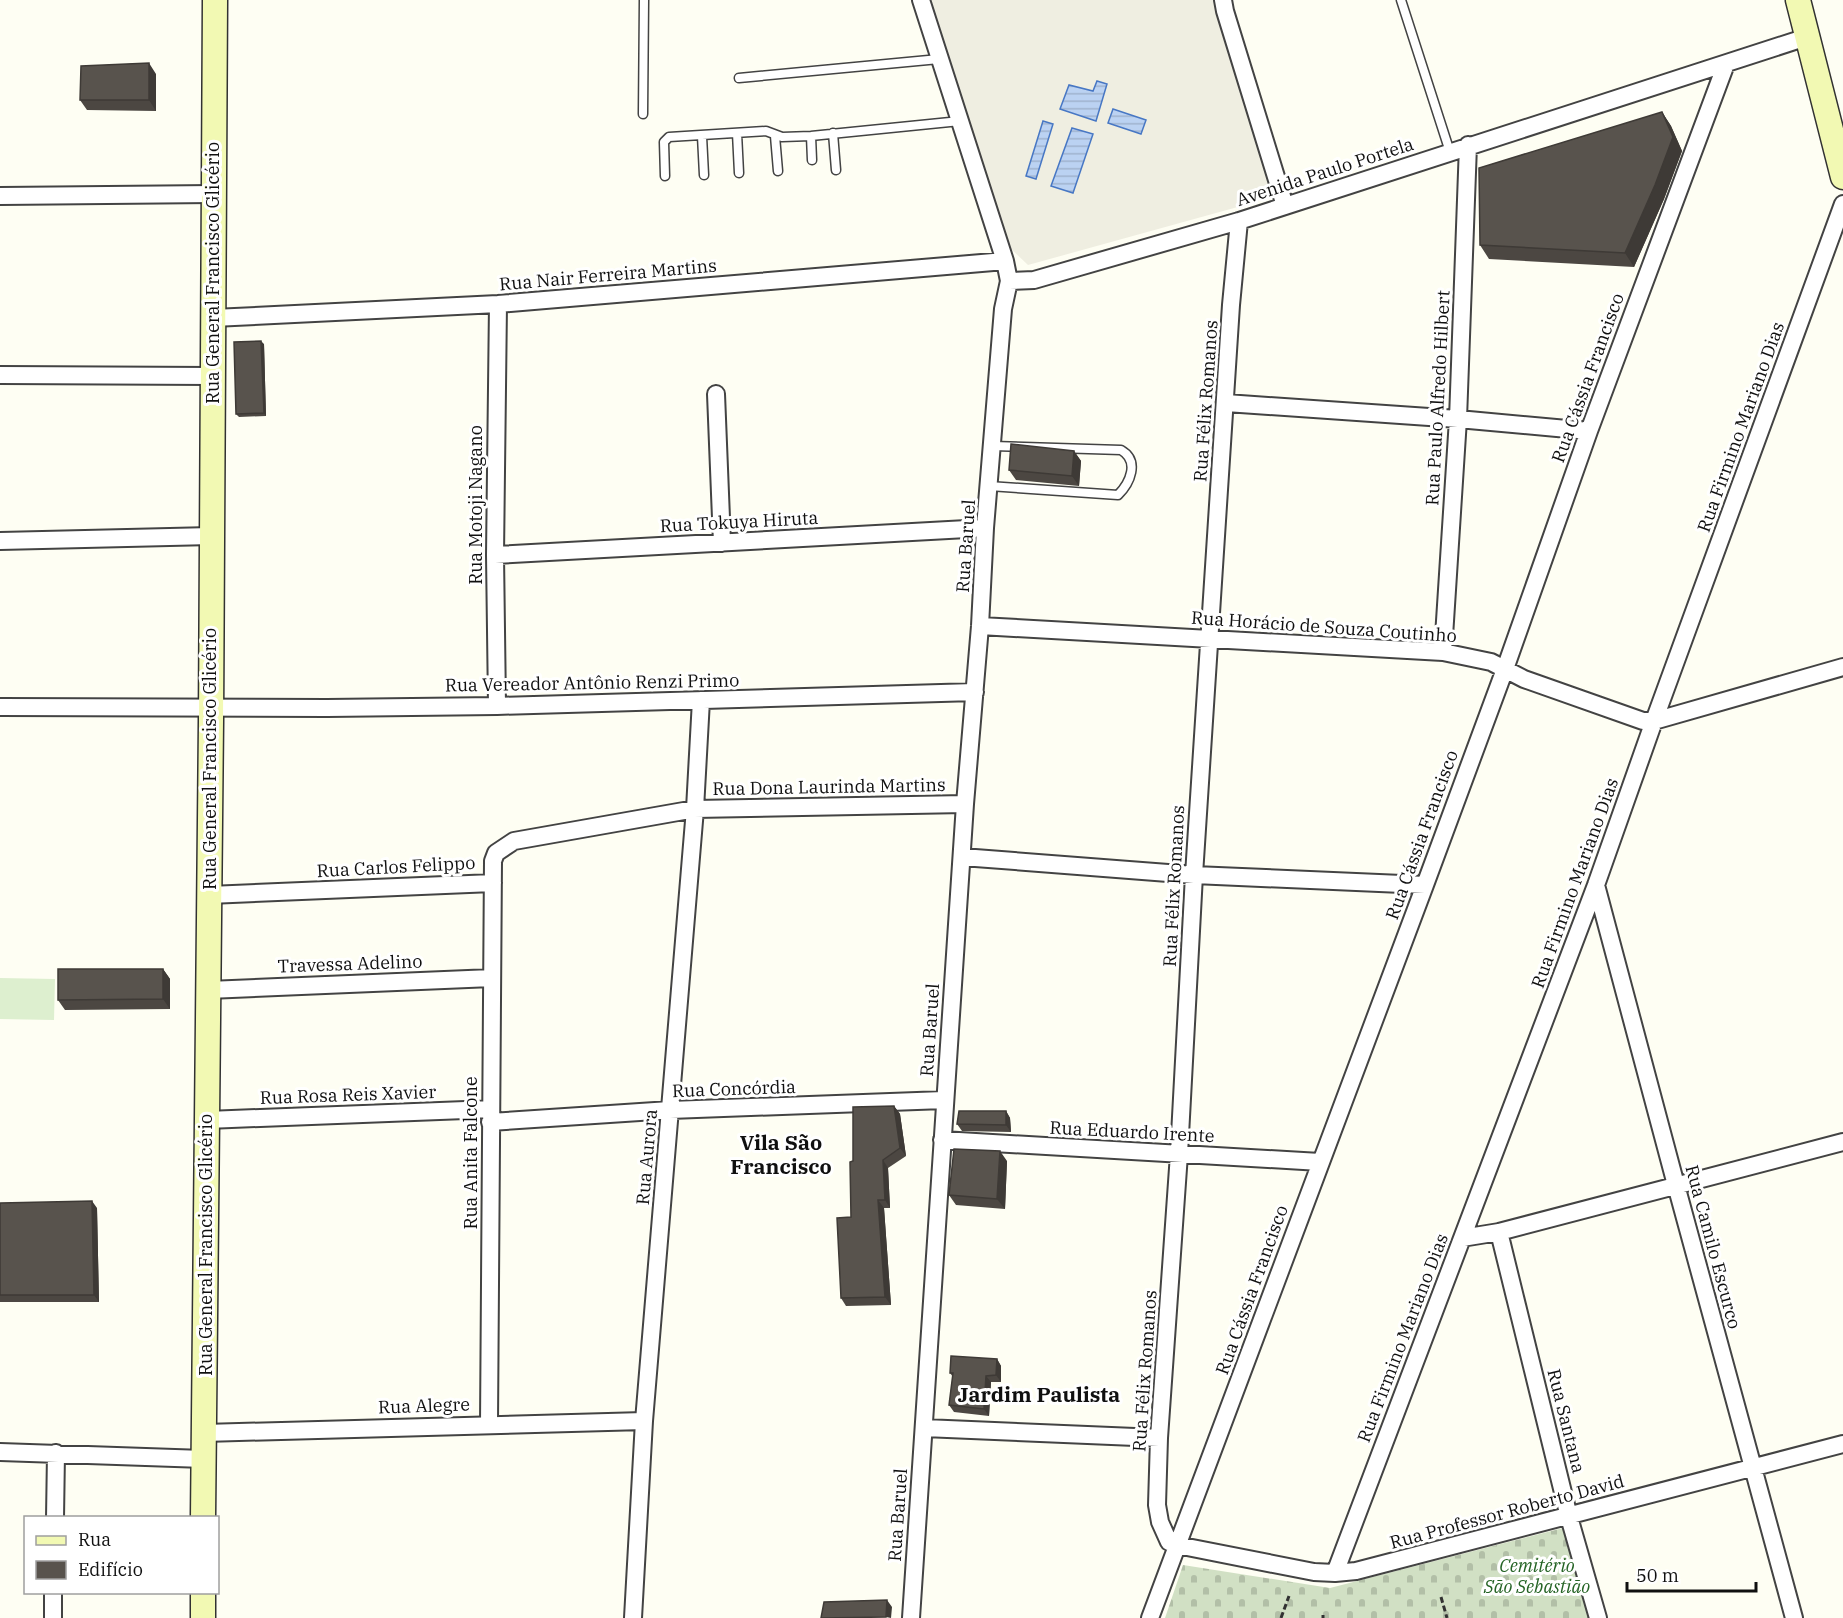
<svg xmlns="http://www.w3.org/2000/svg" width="1843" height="1618" font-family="'IBM Plex Serif',serif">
<defs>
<pattern id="cemetery-stones" width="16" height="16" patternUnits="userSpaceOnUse" patternTransform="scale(1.5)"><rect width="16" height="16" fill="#d1e0c4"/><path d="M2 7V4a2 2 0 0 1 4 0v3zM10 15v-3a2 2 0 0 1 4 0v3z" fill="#b2bfa7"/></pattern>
<pattern id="water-rules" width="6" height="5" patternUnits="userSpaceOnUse" patternTransform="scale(1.5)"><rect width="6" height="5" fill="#bbd2f2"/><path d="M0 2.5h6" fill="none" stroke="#a0b3ce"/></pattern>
</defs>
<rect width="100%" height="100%" fill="#fefef3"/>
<path fill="url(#cemetery-stones)" d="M 1567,1527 L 1592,1618 L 1165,1618 L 1183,1565 L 1330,1588 Z"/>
<path fill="#ddefcf" d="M 0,978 L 55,979 L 54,1020 L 0,1019 Z"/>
<path fill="#efeee1" d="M 931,0 L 1215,0 L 1274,197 L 1028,265 L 1008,246 Z"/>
<path fill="url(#water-rules)" stroke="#4777c4" stroke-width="1.5" d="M 1097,81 L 1107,84 L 1096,121 L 1060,109 L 1069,85 L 1093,91 Z
M 1113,109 L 1146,120 L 1141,134 L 1108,123 Z
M 1043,121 L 1053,124 L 1036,179 L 1026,176 Z
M 1072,128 L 1093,134 L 1073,193 L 1051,186 Z"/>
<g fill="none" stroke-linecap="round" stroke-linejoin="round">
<g stroke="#434343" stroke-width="11">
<path id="service" d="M 1401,0 L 1450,152
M 739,78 L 939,59
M 643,114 L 644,0
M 737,133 L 739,173
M 833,133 L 836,170
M 702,136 L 704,175
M 775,136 L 778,171
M 811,136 L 812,160
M 665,176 L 664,142 L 669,137 L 766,131 L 782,137 L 811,136 L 960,121
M 989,486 L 1118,495 C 1130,483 1140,461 1121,450 L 993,446"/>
</g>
<g stroke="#434343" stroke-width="20">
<path id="minor" d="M 1223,0 L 1225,11 L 1285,206
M 0,196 L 214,194
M 1239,221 L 1231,305 L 1194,875 L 1179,1154 L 1159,1438 L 1157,1505 L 1160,1522 L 1169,1542 L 1177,1545 L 1314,1572 L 1335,1573 L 1356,1571 L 1843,1444
M 1009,281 L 1034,280 L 1239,221 L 1807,37
M 213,318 L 498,304 L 1005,261
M 0,375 L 213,376
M 716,394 L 722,543
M 1226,403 L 1458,419 L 1589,431
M 0,541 L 212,536
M 495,555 L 985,528
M 980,626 L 1443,652 L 1491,662 L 1524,679 L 1643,721 L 1654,721 L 1843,667
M 1443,652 L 1458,419 L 1468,145
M 497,706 L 495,555 L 498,304
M 0,707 L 327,708 L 497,706 L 975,692
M 962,857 L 1194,875 L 1425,885
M 1596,885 L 1676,1185 L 1794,1618
M 209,895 L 493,883
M 208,990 L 492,978
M 207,1120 L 491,1109
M 490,1122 L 670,1110 L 944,1100
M 942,1140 L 1320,1162
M 1499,1232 L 1569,1517 L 1598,1618
M 1462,1238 L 1499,1232 L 1843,1142
M 489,1424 L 493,861 L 496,853 L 514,841 L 695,809 L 965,804
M 924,1428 L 1159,1438
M 204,1433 L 644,1421
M 0,1452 L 204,1459
M 55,1518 L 56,1453
M 1335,1573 L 1596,885 L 1654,721 L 1843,204
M 53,1618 L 53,1592
M 633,1618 L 644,1421 L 695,809 L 701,700
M 911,1618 L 965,804 L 980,626 L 985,528 L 1003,309 L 1009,281 L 1005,261 L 921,0
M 1150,1618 L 1425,885 L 1505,669 L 1589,431 L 1726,64"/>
</g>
<g stroke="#323232" stroke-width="27">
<path id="secondary" d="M 1798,0 L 1843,177
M 203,1518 L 211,721 L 215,0
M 203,1618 L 203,1592"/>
</g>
<path stroke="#323232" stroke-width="3" stroke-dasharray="6 3" stroke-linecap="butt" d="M 1441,1597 L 1447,1618
M 1323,1615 L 1323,1618
M 1281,1618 L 1289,1596"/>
<use href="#service" stroke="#fff" stroke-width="8"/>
<use href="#minor" stroke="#fff" stroke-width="16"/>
<use href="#secondary" stroke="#f2f9b3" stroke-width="24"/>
</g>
<path fill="#4c4742" d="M 156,74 L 156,111 L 87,110 L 80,100 Z
M 1662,112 L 1671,126 L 1682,151 L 1664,199 L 1634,267 L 1489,259 L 1480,245 Z
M 264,344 L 266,416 L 239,417 L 236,414 Z
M 1074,451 L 1081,461 L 1079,486 L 1016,480 L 1009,470 Z
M 163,969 L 170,979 L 170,1009 L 65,1010 L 58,1000 Z
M 894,1106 L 900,1114 L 906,1156 L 888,1168 L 890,1208 L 884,1208 L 891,1305 L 846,1306 L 841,1298 L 851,1217 L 853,1161 Z
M 1006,1111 L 1010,1118 L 1011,1132 L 962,1131 L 957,1124 Z
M 1007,1161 L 1005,1209 L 956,1205 L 949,1195 Z
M 0,1203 L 97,1208 L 99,1302 L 0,1302 Z
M 997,1359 L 1001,1366 L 1001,1382 L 991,1382 L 989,1416 L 954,1412 L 949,1405 L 953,1377 L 950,1373 Z"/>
<path fill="#3e3a36" d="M 149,63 L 156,74 L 156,111 L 149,100 Z
M 1662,112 L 1671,126 L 1682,151 L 1664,199 L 1634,267 L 1625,253 Z
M 261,341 L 264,344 L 266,416 L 264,413 Z
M 1074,451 L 1081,461 L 1079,486 L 1072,476 Z
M 163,969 L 170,979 L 170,1009 L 163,999 Z
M 894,1106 L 900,1114 L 906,1156 L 900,1148 Z
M 1006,1111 L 1010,1118 L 1011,1132 L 1006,1125 Z
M 1000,1151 L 1007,1161 L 1005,1209 L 997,1199 Z
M 883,1160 L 888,1168 L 890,1208 L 885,1200 Z
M 878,1200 L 884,1208 L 891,1305 L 885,1297 Z
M 92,1201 L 97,1208 L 99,1302 L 94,1295 Z
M 997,1359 L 1001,1366 L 1001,1382 L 996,1375 Z
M 986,1376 L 991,1382 L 989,1416 L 984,1409 Z
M 887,1600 L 892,1607 L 891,1618 L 886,1617 Z"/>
<path fill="#58534d" stroke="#3e3a36" stroke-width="1.5" d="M 149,63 L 149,100 L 80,100 L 81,66 Z
M 1662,112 L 1673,137 L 1655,185 L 1625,253 L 1480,245 L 1479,168 Z
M 261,341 L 264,413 L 236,414 L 234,342 Z
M 1011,444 L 1074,451 L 1072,476 L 1009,470 Z
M 58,969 L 163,969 L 163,999 L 58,1000 Z
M 894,1106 L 900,1148 L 883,1160 L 885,1200 L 878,1200 L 885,1297 L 841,1298 L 837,1218 L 851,1217 L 850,1162 L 853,1161 L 853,1107 Z
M 959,1111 L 1006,1111 L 1006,1125 L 957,1124 Z
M 954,1149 L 1000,1151 L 997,1199 L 949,1195 Z
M 92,1201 L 94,1295 L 0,1295 L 0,1203 Z
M 951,1356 L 997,1359 L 996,1375 L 986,1376 L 984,1409 L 949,1405 L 953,1373 L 950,1373 Z
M 887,1600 L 886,1617 L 821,1618 L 824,1602 Z"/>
<g text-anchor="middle" stroke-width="6" stroke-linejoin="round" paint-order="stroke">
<g font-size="18" fill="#101010" stroke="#fff">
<text transform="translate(1325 172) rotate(-18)" y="6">Avenida Paulo Portela</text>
<text transform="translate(213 273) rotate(-90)" y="6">Rua General Francisco Glicério</text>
<text transform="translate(608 275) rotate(-5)" y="6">Rua Nair Ferreira Martins</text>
<text transform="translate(1588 378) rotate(-70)" y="6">Rua Cássia Francisco</text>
<text transform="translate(1438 398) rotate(-87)" y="6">Rua Paulo Alfredo Hilbert</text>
<text transform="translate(1206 401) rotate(-86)" y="6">Rua Félix Romanos</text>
<text transform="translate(1741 427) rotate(-70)" y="6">Rua Firmino Mariano Dias</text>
<text transform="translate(476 505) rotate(-90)" y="6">Rua Motoji Nagano</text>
<text transform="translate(739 522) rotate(-3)" y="6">Rua Tokuya Hiruta</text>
<text transform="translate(966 546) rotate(-86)" y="6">Rua Baruel</text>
<text transform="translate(1324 627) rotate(4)" y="6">Rua Horácio de Souza Coutinho</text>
<text transform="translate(592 683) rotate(-1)" y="6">Rua Vereador Antônio Renzi Primo</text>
<text transform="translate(210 759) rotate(-90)" y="6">Rua General Francisco Glicério</text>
<text transform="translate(829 787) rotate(-1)" y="6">Rua Dona Laurinda Martins</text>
<text transform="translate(1422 835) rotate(-70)" y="6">Rua Cássia Francisco</text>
<text transform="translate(396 867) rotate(-3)" y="6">Rua Carlos Felippo</text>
<text transform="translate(1575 883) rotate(-70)" y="6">Rua Firmino Mariano Dias</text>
<text transform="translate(1174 886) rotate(-87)" y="6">Rua Félix Romanos</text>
<text transform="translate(350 964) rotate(-2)" y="6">Travessa Adelino</text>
<text transform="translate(930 1030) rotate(-86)" y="6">Rua Baruel</text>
<text transform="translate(734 1089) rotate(-2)" y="6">Rua Concórdia</text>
<text transform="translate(348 1095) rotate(-2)" y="6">Rua Rosa Reis Xavier</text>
<text transform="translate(1132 1132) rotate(3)" y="6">Rua Eduardo Irente</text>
<text transform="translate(471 1153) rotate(-90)" y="6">Rua Anita Falcone</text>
<text transform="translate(647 1157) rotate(-85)" y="6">Rua Aurora</text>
<text transform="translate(206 1245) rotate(-90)" y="6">Rua General Francisco Glicério</text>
<text transform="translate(1713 1247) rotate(75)" y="6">Rua Camilo Escurco</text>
<text transform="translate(1252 1290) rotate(-70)" y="6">Rua Cássia Francisco</text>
<text transform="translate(1403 1338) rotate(-69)" y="6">Rua Firmino Mariano Dias</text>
<text transform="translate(1145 1371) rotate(-86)" y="6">Rua Félix Romanos</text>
<text transform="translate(424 1406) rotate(-2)" y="6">Rua Alegre</text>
<text transform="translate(1566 1421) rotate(76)" y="6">Rua Santana</text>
<text transform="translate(1507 1512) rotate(-15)" y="6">Rua Professor Roberto David</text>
<text transform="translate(898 1515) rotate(-86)" y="6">Rua Baruel</text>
</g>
<g font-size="18" font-style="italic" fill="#246324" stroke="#fff">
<text x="1537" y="1572">Cemitério<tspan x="1537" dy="21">São Sebastião</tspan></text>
</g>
<g font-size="21" font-weight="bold" fill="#101010" stroke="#fff">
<text x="781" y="1150">Vila São<tspan x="781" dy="24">Francisco</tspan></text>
<text x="1039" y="1402">Jardim Paulista</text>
</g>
</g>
<rect x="24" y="1516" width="195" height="78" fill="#ffffff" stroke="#9f9f9f" stroke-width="1.5"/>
<rect x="36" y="1536" width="30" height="9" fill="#f2f9b3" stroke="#9f9f9f" stroke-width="1.5"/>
<text x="78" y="1546" font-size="18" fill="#101010">Rua</text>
<rect x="36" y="1561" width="30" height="18" fill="#58534d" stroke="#9f9f9f" stroke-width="1.5"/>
<text x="78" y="1576" font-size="18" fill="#101010">Edifício</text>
<path d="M1627 1582v9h129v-9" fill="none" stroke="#101010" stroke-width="3"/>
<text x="1636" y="1582" font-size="18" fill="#101010" stroke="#ffffff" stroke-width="4.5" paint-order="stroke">50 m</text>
</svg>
